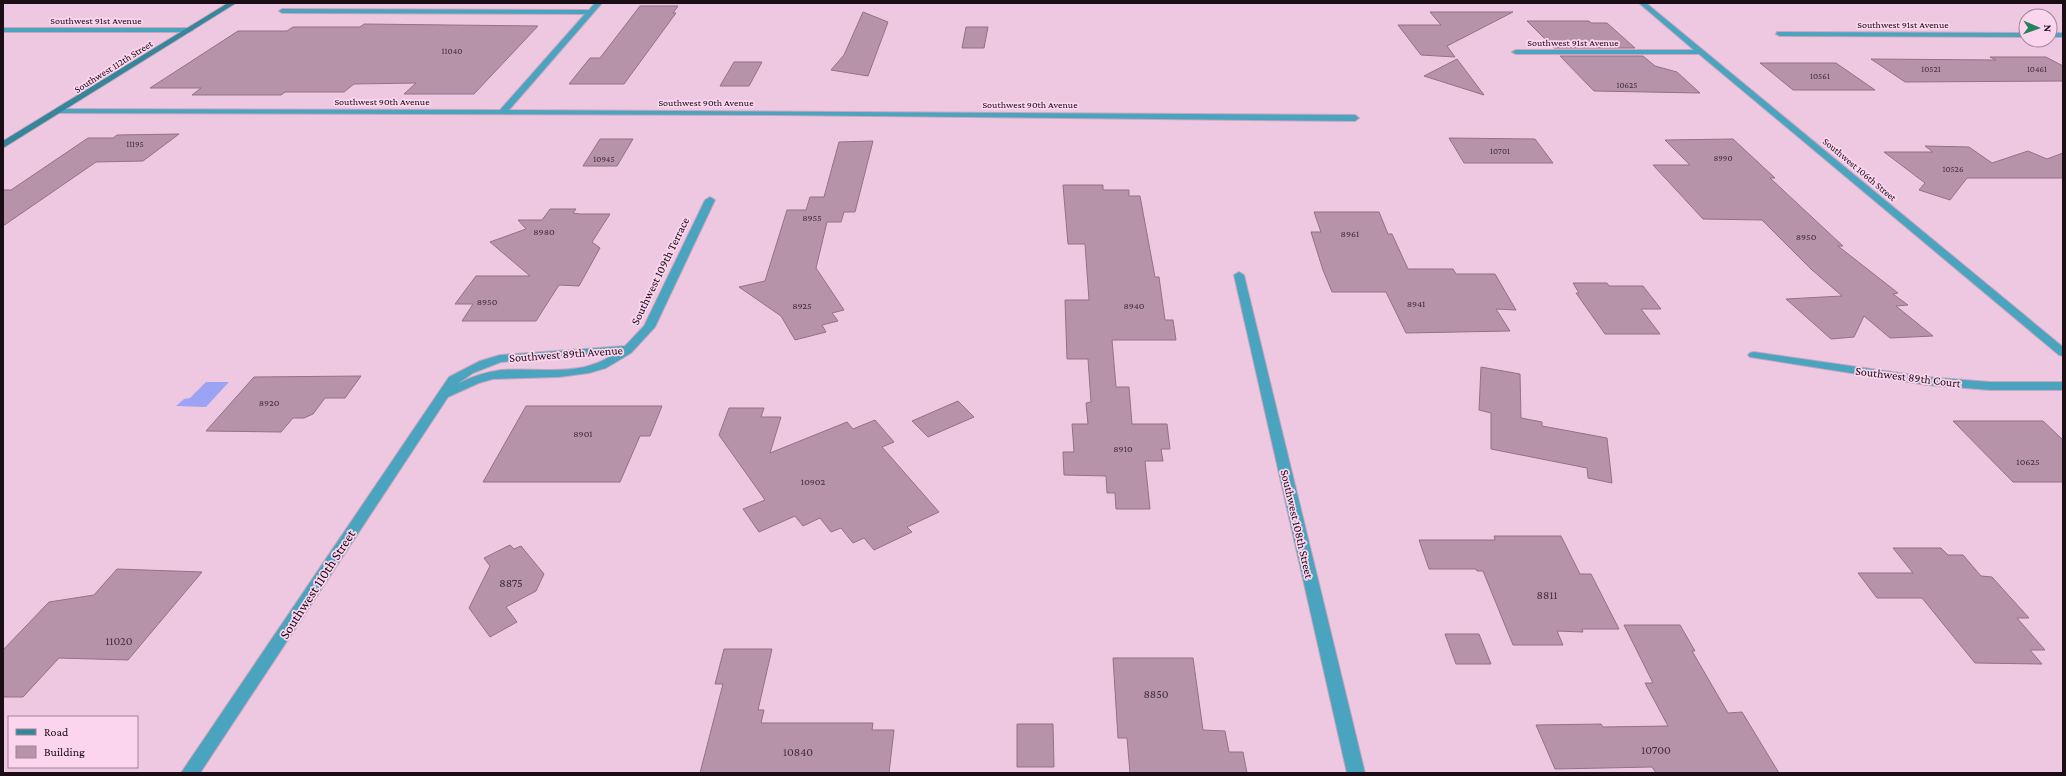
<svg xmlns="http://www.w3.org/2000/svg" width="2066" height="776" font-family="'Crimson Pro',serif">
<rect width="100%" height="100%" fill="#eec8e0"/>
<path fill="#9da3f4" d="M 206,382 L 229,382 L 206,407 L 176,406 L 184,399 L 190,398 Z"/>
<path fill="#b693a9" stroke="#937187" d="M 640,6 L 678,6 L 673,13 L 676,13 L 624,84 L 569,84 L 590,58 L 600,58 Z
M 863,12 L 888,22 L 868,76 L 831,70 L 844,55 Z
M 1430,12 L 1513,12 L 1447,46 L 1455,57 L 1421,55 L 1398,25 L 1441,25 Z
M 1527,21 L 1589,21 L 1591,23 L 1607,23 L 1635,48 L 1554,48 Z
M 364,24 L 538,26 L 474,94 L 404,94 L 416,83 L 354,84 L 344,92 L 285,92 L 281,95 L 192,95 L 201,88 L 150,88 L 238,31 L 287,31 L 293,27 L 360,27 Z
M 966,27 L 988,27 L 984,48 L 962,48 Z
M 1560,56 L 1643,56 L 1655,66 L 1677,72 L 1700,93 L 1594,91 Z
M 1990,57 L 2046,57 L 2063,66 L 2063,81 L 1905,82 L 1871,59 L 1996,60 Z
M 1457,59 L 1484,95 L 1424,76 Z
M 734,62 L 762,62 L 749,86 L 720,86 Z
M 1760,63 L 1836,63 L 1875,90 L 1793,90 Z
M 179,134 L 143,161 L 96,162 L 3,226 L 3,190 L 11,190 L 88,138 L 113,138 L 117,135 Z
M 1449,138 L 1535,139 L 1553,163 L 1464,163 Z
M 600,139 L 633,139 L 617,166 L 583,166 Z
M 1733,139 L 1775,178 L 1770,178 L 1843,246 L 1838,246 L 1898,293 L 1893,294 L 1908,305 L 1896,306 L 1933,336 L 1890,338 L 1864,316 L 1854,337 L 1831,339 L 1786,299 L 1842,296 L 1811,269 L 1762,220 L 1703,219 L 1653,165 L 1690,165 L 1665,140 Z
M 873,141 L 855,212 L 844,212 L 841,222 L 827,222 L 816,268 L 844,310 L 832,313 L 838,321 L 822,325 L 826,332 L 795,340 L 781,316 L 739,287 L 765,281 L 787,210 L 806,210 L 810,197 L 824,197 L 839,142 Z
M 1925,146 L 1969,147 L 1992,163 L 2028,151 L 2047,159 L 2063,153 L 2063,178 L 1967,178 L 1950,200 L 1919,190 L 1925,183 L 1884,152 L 1933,152 Z
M 1063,185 L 1103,185 L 1103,190 L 1129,190 L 1129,196 L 1140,196 L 1155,277 L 1159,277 L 1165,320 L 1173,320 L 1176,340 L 1112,340 L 1116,387 L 1129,387 L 1132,424 L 1167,424 L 1170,449 L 1161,449 L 1163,461 L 1145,461 L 1150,509 L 1116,509 L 1115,493 L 1107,493 L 1106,476 L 1064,475 L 1063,452 L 1074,452 L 1072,424 L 1088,424 L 1086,403 L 1091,402 L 1088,359 L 1067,359 L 1065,300 L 1089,300 L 1085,244 L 1068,244 Z
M 550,209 L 576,209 L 573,213 L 580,214 L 610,214 L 592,242 L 600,248 L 579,286 L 559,285 L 536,321 L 462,321 L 473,304 L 455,304 L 476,276 L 530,276 L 490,242 L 526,229 L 518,220 L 542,220 Z
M 1314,212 L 1379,212 L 1388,234 L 1392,234 L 1408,269 L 1453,269 L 1456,274 L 1495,274 L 1516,310 L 1496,309 L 1510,331 L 1406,333 L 1386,292 L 1332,292 L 1323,270 L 1311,232 L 1321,232 Z
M 1573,283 L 1607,283 L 1609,286 L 1643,286 L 1661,309 L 1641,309 L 1660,334 L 1605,334 L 1576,293 L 1579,293 Z
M 1481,367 L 1520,374 L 1521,418 L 1542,422 L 1542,426 L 1607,438 L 1612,483 L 1588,478 L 1587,468 L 1491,449 L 1491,413 L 1479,410 Z
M 361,376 L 345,398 L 325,398 L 313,414 L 304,418 L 293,418 L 281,432 L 206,431 L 254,377 Z
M 958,401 L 974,417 L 928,437 L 912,421 Z
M 526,406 L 662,406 L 650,436 L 640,436 L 620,482 L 483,482 Z
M 729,408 L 764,408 L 761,417 L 781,417 L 770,453 L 847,422 L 853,429 L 875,420 L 894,442 L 882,447 L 939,512 L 907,527 L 912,532 L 874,550 L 864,538 L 853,543 L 841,528 L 831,532 L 820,518 L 803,526 L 795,516 L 759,532 L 743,509 L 765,500 L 719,435 Z
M 1953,421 L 2043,421 L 2063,440 L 2063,482 L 2013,482 Z
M 1494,536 L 1561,536 L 1580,574 L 1591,574 L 1619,629 L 1582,629 L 1583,632 L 1557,631 L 1563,645 L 1513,645 L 1483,571 L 1477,571 L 1476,569 L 1429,569 L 1419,540 L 1495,540 Z
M 510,545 L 514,549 L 521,546 L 544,574 L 536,591 L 506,607 L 517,622 L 490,637 L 469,608 L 490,566 L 484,558 Z
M 1893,548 L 1941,548 L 1948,555 L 1963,555 L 1981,576 L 1992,577 L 2029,618 L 2017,618 L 2045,650 L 2030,650 L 2042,664 L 1975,663 L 1922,598 L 1877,598 L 1858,573 L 1913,573 Z
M 117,569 L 202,572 L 128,660 L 59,658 L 23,697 L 3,697 L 3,650 L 49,602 L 94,595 Z
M 1624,625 L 1680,625 L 1695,651 L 1692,651 L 1728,713 L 1742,712 L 1779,773 L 1656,773 L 1652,767 L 1555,769 L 1536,725 L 1601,724 L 1603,727 L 1668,726 L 1645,683 L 1653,683 Z
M 1445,634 L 1479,634 L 1491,664 L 1456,664 Z
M 724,649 L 772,649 L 758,710 L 764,710 L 761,723 L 873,723 L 872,730 L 894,730 L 889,773 L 700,773 L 723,684 L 715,684 Z
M 1113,658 L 1193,658 L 1203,730 L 1225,731 L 1229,752 L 1243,752 L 1247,773 L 1130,773 L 1127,738 L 1118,738 Z
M 1017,724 L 1053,724 L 1054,767 L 1017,767 Z"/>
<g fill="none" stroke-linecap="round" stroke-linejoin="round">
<g stroke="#c8a6bc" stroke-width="2">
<path id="minor" d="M 595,3 L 602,3 L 509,110 L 1355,115 L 1359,118 L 1355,121 L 772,115 L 58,113 L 54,111 L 58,109 L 500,110 L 585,14 L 282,13 L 279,11 L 282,9 L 589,10 Z
M 1639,3 L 1646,3 L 2063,347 L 2063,356 L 2059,355 L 1699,54 L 1516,54 L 1512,52 L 1516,50 L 1694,50 Z
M 3,28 L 189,28 L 193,30 L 189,32 L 3,32 Z
M 1777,32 L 2026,33 L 2026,37 L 1780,36 L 1776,34 Z
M 2050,33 L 2063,33 L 2063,37 L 2050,37 Z
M 710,197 L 715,200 L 655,327 L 631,353 L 606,368 L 589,373 L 559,377 L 493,379 L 479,383 L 448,397 L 200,773 L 181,773 L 449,377 L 480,361 L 500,355 L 625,346 L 644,326 L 705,200 ZM 614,354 C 580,378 539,367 501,370 C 485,372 471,377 457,384 L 473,373 L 501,362 Z
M 1239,272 L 1244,275 L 1365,773 L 1347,773 L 1234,275 Z
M 1754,352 L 1927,377 L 1990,382 L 2063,382 L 2063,390 L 1990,390 L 1927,385 L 1750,357 L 1748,355 L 1750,353 Z"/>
</g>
<g stroke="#c8a6bc" stroke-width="2">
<path id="secondary" d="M 228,3 L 236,3 L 3,148 L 3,141 Z"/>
</g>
<use href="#minor" fill="#4ba4bf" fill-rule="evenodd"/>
<use href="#secondary" fill="#35859b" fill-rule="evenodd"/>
</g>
<g text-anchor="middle" stroke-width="3.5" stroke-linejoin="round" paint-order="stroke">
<g font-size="9" fill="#412e3b">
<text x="452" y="54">11040</text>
<text x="1931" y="72">10521</text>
<text x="2037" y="72">10461</text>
<text x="1820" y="79">10561</text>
<text x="1627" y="88">10625</text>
<text x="135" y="147">11195</text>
<text x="1500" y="154">10701</text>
<text x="1723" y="161">8990</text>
<text x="604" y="162">10945</text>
<text x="1953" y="172">10526</text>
</g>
<g font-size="10" fill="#1a0d16" stroke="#fbd5ed">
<text x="96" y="24">Southwest 91st Avenue</text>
<text x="1903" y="28">Southwest 91st Avenue</text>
<text x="1573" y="46">Southwest 91st Avenue</text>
<text transform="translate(113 66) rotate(-32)" y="4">Southwest 112th Street</text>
<text x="382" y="105">Southwest 90th Avenue</text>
<text x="706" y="106">Southwest 90th Avenue</text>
<text x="1030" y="108">Southwest 90th Avenue</text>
<text transform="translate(1860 169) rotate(40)" y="4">Southwest 106th Street</text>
</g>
<g font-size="10" fill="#412e3b">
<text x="812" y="221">8955</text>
<text x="544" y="235">8980</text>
<text x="1350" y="237">8961</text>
<text x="1806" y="240">8950</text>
<text x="487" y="305">8950</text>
<text x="1416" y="307">8941</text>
<text x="802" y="309">8925</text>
<text x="1134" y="309">8940</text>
<text x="269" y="406">8920</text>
<text x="583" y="437">8901</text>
<text x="1123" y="452">8910</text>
<text x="2028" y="465">10625</text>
<text x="813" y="485">10902</text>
</g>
<g font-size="12" fill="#1a0d16" stroke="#fbd5ed">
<text transform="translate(660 271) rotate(-64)" y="4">Southwest 109th Terrace</text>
<text transform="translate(566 354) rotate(-4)" y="4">Southwest 89th Avenue</text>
<text transform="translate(1908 377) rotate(7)" y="4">Southwest 89th Court</text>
<text transform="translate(1297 524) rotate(77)" y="4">Southwest 108th Street</text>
</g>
<g font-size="12" fill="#412e3b">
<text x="511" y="587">8875</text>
<text x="1547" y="599">8811</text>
<text x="119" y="645">11020</text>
<text x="1156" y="698">8850</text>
<text x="1656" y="754">10700</text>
<text x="798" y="756">10840</text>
</g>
<g font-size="14" fill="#1a0d16" stroke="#fbd5ed">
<text transform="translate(317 584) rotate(-57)" y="5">Southwest 110th Street</text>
</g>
</g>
<rect width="2066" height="776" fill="none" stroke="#1a0d16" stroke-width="8"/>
<rect x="8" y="716" width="130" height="52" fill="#fbd5ed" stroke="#a18597"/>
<rect x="16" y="729" width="20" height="6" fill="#35859b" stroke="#a18597"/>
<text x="44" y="736" font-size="12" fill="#1a0d16">Road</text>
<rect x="16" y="746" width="20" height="12" fill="#b693a9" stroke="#a18597"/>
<text x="44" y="756" font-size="12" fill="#1a0d16">Building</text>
<g transform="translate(2038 28) rotate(92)"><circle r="19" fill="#fbd5ed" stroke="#a18597"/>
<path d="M0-3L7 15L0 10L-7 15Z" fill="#258259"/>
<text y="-6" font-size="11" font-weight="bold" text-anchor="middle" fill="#1a0d16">N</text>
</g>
</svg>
